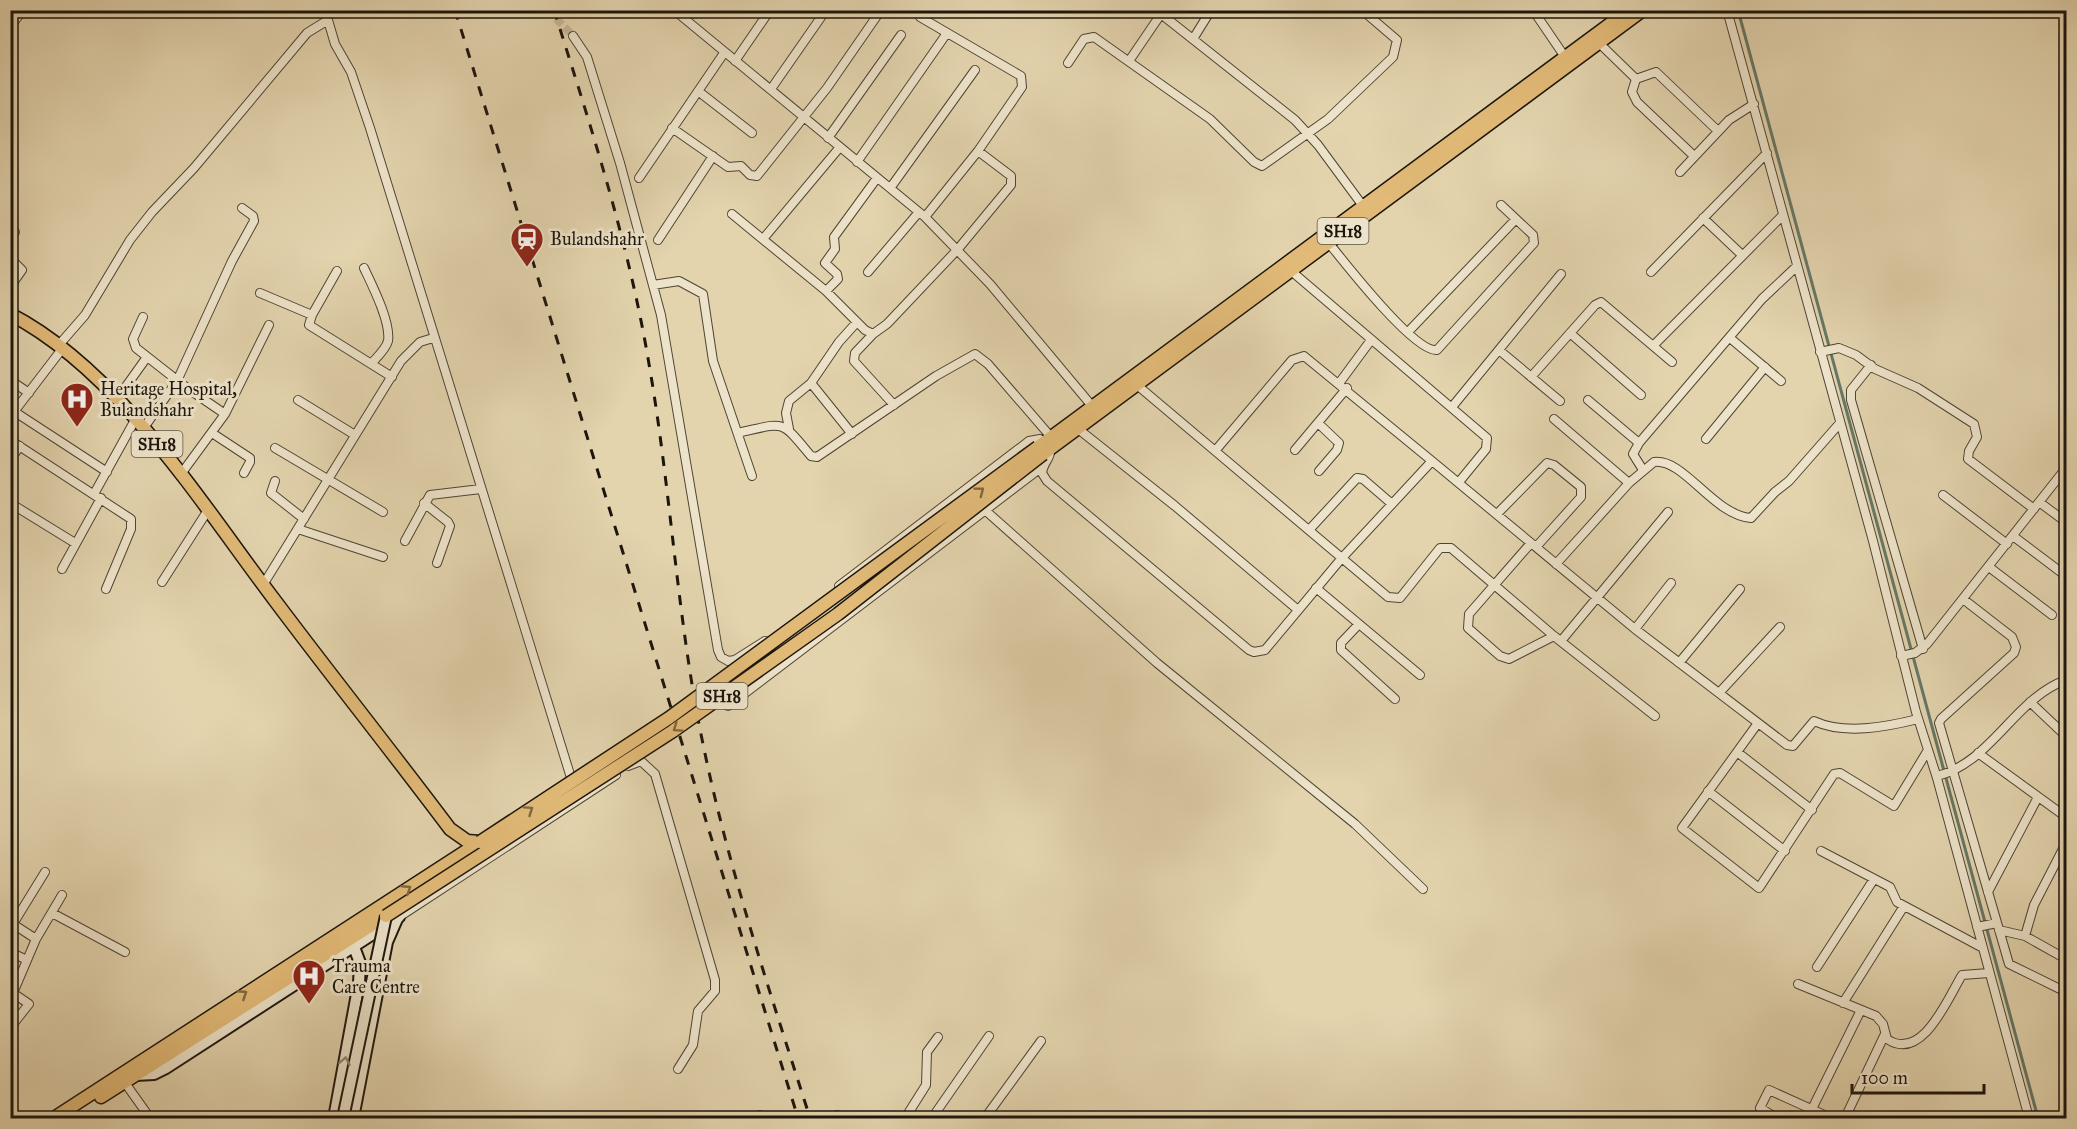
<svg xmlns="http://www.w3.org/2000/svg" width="2077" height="1129" font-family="'IM FELL Great Primer',serif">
<rect width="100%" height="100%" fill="#e3d4ae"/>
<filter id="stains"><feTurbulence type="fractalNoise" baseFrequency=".00333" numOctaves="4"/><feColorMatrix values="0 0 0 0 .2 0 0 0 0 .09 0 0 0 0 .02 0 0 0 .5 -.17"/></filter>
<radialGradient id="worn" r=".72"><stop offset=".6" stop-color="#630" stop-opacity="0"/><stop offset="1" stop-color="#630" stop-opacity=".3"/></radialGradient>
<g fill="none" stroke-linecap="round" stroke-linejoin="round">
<path stroke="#657768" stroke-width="3" d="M 1738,10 L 2038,1118"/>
<path stroke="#c5b796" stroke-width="8" stroke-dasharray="8 4" stroke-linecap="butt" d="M 548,10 L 573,36"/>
<g stroke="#4e4534" stroke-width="10">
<path id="street" d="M 325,10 L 335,44 L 351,72 L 370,128 L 572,781
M 674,10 L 925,217 L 990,284 L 1092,406
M 1156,10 L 1295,120 L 1318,145 L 1363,206
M 1435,10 L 1443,10
M 1533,10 L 1565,57
M 1727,10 L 1873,541 L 1916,712 L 1937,778 L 2029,1118
M 920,17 L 1021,76 L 1022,87 L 978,151 L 925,217
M 10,27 L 23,10
M 573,36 L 587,57 L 620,163 L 661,315 L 718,650 L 721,657 L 728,661 L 735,660 L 765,641
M 1193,39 L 1211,10
M 1599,43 L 1636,79 L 1656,72 L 1718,131
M 735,61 L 770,10
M 1129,61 L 1161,14
M 1068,63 L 1084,39 L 1094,37 L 1210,119 L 1254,162 L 1262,166 L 1328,119 L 1393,57 L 1397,40 L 1362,10
M 1636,79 L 1632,92 L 1637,102 L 1694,156
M 771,89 L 826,10
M 698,91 L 752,133
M 672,128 L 728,167 L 741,166 L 750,175 L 757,176 L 827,88 L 881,10
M 828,138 L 901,35
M 857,162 L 947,33
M 1680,172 L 1729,120 L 1754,104
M 639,178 L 724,53
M 891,187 L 975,70
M 732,214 L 826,291 L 865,330 L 873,334 L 887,324 L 958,249 L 1011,185 L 1011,176 L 978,151
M 1703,218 L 1742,255
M 10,238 L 15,232
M 763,239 L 840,147
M 658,240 L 713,156
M 1328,242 C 1344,262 1415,353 1437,350 L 1534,243 L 1533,235 L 1501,205
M 10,258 L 22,270 L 10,287
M 364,268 C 372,285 391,322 388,341 C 386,349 377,357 371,364
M 1290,270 L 1487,438 L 1486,449 L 1459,482
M 337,271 L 312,315 L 309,325 L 392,377
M 868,272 L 919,212
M 1651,272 L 1767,153
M 653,285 L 679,281 L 703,294 L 713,361 L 752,476
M 826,291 L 838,279 L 837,274 L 825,263 L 835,249 L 834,237 L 877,178
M 260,293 L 312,315
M 143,317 L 133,339 L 136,348 L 187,388 L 225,414
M 1408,332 L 1516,219
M 1570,333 L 1641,395
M 873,334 L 855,353 L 854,361 L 894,405
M 1730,338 L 1781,381
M 58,346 L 85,315 L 130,240 L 152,212 L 194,168 L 307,33 L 328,20
M 1653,346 L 1783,215
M 1499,350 L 1560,401
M 1820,352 L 1839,348 L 1856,355 L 1875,369 L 1918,388 L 1974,424 L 1977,437 L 1969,451 L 1968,459 L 2034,509
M 1871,365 L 1851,390 L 1851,400 L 1923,649
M 1531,377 L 1595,305 L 1601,302 L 1672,362
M 10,380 L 29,393
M 1340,382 L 1371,340
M 811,383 L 852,434
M 1137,385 L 1388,597 L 1400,598 L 1440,548 L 1451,548 L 1554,636 L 1655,716
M 117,399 L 147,357
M 298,400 L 355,435
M 1588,400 L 1639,443
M 1452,407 L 1561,274
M 15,412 L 107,472
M 10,417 L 62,349
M 1554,419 L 1629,483
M 1318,423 L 1339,443 L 1337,450 L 1319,471
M 1077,428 L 1175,506 L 1298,610
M 143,429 L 177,381 L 232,261 L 254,221 L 253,216 L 242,208
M 789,429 L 786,413 L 789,401 L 811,383 L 839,342 L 857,322
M 212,433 L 250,458 L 250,462 L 244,473
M 738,433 C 786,422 780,419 811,456 L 817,457 L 936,376 L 975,354 L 988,364 L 1051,437
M 1706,439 L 1765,367
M 10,440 L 131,519 L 131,529 L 106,589
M 275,448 L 383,512
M 1295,450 L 1347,388
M 10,460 L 20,446
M 1432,461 L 1635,629 L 1787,745 L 1793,746 L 1814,721 C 1844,735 1886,727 1918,719
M 1643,470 L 1633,454 L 1639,443 L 1762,299 L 1796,267
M 181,474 L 225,414 L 269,325
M 275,481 L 271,493 L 304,519
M 94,494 L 135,420
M 1943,495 L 2007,544
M 2039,502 L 2066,522
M 10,503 L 75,543
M 424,503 L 448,522 L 450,526 L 437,563
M 986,511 L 1157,663 L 1355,824 L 1423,889
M 1497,514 L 1547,463 L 1554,465 L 1581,487 L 1581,497 L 1536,547
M 298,529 L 383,557
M 1309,530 L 1357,478 L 1363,479 L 1392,504
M 2013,536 L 2066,576
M 405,541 L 430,495 L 481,489
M 1531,543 L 1469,614 L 1468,628 L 1500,656 L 1509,659 L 1554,636
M 1556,564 L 1629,483 L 1654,462 C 1684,458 1713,515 1751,518 L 1775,492 L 1789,481 L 1840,423
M 1989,567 L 2052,615
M 62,569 L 101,498
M 162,582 L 208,510
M 263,585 L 401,361 L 420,342 L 433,338
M 839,586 L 1029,441 L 1040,439 C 1060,455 1044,457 1042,473 L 1047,481 L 1249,650 L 1254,652 L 1265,650 L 1341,559 L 1432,461 L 1304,356 L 1292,360 L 1215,451
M 1316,588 L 1420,675
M 1963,599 L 2012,637 L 2016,647 L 2014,653 L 1941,719 L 1939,723 L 2009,964 L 2066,992
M 1359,624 L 1341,643 L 1341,650 L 1395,699
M 1635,629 L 1671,583
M 1561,641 L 1668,512
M 1901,656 L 1915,653 L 1927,644 L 2066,468
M 1679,663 L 1740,589
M 1719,693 L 1780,627
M 2030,702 L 2066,736
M 728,706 L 1042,467
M 1758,723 L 1682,828 L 1759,888 L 1834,774 L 1840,773 L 1894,806 L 1928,750
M 1737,752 L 1812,810
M 1978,753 L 2066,817
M 628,766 L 641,761 L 655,774 L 715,980 L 715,991 L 698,1011 L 693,1045 L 678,1069
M 1937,776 C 1991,763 2015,698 2066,680
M 1708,791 L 1785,851
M 1821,851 L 1890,887 L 1897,902 L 1983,948
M 1988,892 L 2038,797
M 52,913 L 125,952
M 399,917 L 616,775
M 1977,927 L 1997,923
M 1999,930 L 2025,936 L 2066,959
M 2025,936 L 2034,905 L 2066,843
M 36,939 L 13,924 L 45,872
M 10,952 L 27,960
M 1817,967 L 1874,879
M 1798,984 L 1876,1016 L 1883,1024 L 1887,1039 C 1922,1063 1948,998 1962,975 L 1989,973
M 10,991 L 29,1004 L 10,1028
M 13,993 L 36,939 L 62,895
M 1843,1003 L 1904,906
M 123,1080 L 150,1118
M 1812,1109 L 1861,1010
M 837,1115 L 841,1118
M 755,1118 L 760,1115
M 914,1118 L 909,1112 L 926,1085 L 927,1052 L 938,1037
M 932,1118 L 989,1036
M 985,1118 L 1041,1041
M 1777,1118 L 1760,1108 L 1769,1090 L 1831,1118
M 1845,1118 L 1885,1034"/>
</g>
<g stroke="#1c150c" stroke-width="14">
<path id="secondary" d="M 135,1075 L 154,1074 L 166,1068 L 399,917
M 334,1118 L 359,983 L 360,963 L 354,947
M 353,1118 L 387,942 L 397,919"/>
</g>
<g stroke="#1c150c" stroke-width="15">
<path id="primary" d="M 10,314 C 120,371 203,506 276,602 C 333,678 393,753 450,829 L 467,841 L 480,842
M 1038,447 L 1629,10
M 1043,454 L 1643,10
M 101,1097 L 386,916
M 54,1118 L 480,842"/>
</g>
<use href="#street" stroke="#ede3ca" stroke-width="8"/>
<use href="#secondary" stroke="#ede3ca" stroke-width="10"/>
<use href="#primary" stroke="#e2ba77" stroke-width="12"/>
<path stroke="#1c150c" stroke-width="3" stroke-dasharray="10 10" stroke-linecap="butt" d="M 455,10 L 798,1118
M 554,10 C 591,127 629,244 649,364 C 671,490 677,619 703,744 C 729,871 771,995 810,1118"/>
<g stroke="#1c150c" stroke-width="14" stroke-linecap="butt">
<path id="secondary-bridge" d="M 343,1118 L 386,916"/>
</g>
<g stroke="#1c150c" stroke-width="15" stroke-linecap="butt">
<path id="primary-bridge" d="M 480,842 L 669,718 L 1038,447
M 386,916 L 673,731 L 838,614 L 1043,454"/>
</g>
<use href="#secondary-bridge" stroke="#ede3ca" stroke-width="10"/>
<use href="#primary-bridge" stroke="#e2ba77" stroke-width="12"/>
</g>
<defs><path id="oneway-chevron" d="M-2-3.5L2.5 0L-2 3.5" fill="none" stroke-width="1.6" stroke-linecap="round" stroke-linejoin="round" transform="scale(1.5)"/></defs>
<g stroke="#7f6842">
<use href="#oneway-chevron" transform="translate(980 491) rotate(-37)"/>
<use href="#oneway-chevron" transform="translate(677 728) rotate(145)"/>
<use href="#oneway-chevron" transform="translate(529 810) rotate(-34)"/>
<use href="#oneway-chevron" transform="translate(407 889) rotate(-33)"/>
<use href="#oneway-chevron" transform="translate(243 994) rotate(-33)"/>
</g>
<use stroke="#8f8674" href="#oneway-chevron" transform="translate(345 1061) rotate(-79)"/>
<defs>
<g id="station-pin" transform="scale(1.725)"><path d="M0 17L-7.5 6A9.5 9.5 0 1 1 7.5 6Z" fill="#8f2418" stroke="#ede3ca"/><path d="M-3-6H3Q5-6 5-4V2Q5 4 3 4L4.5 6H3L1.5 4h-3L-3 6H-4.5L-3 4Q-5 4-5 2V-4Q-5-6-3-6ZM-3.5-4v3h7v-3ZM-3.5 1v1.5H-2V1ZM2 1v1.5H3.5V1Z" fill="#fff"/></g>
<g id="hospital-pin" transform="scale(1.725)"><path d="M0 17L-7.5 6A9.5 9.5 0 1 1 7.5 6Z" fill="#8f2418" stroke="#ede3ca"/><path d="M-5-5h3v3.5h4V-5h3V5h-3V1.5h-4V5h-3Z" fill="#fff"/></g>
</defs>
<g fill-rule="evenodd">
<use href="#station-pin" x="527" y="239"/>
<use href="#hospital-pin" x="77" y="399"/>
<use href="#hospital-pin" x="309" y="976"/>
</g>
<g text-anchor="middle" stroke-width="6" stroke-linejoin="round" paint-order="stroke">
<g fill="#ede3ca" stroke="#5b5345" stroke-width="1.5">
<rect x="1317.5" y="218" width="51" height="26" rx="4.5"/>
<rect x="131.5" y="431" width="51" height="26" rx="4.5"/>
<rect x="696.5" y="683" width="51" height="26" rx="4.5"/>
</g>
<g font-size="16" font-weight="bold" fill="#1c150c">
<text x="1343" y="237">SH18</text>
<text x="157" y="450">SH18</text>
<text x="722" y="702">SH18</text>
</g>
<g font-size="18" fill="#1c150c" stroke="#ede3ca" text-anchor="start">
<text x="550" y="245">Bulandshahr</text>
<text x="100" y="395">Heritage Hospital,<tspan x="100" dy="21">Bulandshahr</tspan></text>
<text x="332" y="972">Trauma<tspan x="332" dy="21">Care Centre</tspan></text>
</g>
</g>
<rect width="2077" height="1129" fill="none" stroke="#e3d4ae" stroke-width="36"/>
<rect x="12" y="12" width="2053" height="1105" fill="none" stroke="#1c150c" stroke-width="3"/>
<rect x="18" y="18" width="2041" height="1093" fill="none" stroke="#1c150c" stroke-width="1.5"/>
<path d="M1852 1084v9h132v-9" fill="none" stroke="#1c150c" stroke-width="3"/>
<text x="1861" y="1084" font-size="18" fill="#1c150c" stroke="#ede3ca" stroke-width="4.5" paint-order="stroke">100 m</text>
<rect width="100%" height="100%" filter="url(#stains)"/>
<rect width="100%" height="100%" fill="url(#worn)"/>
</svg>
